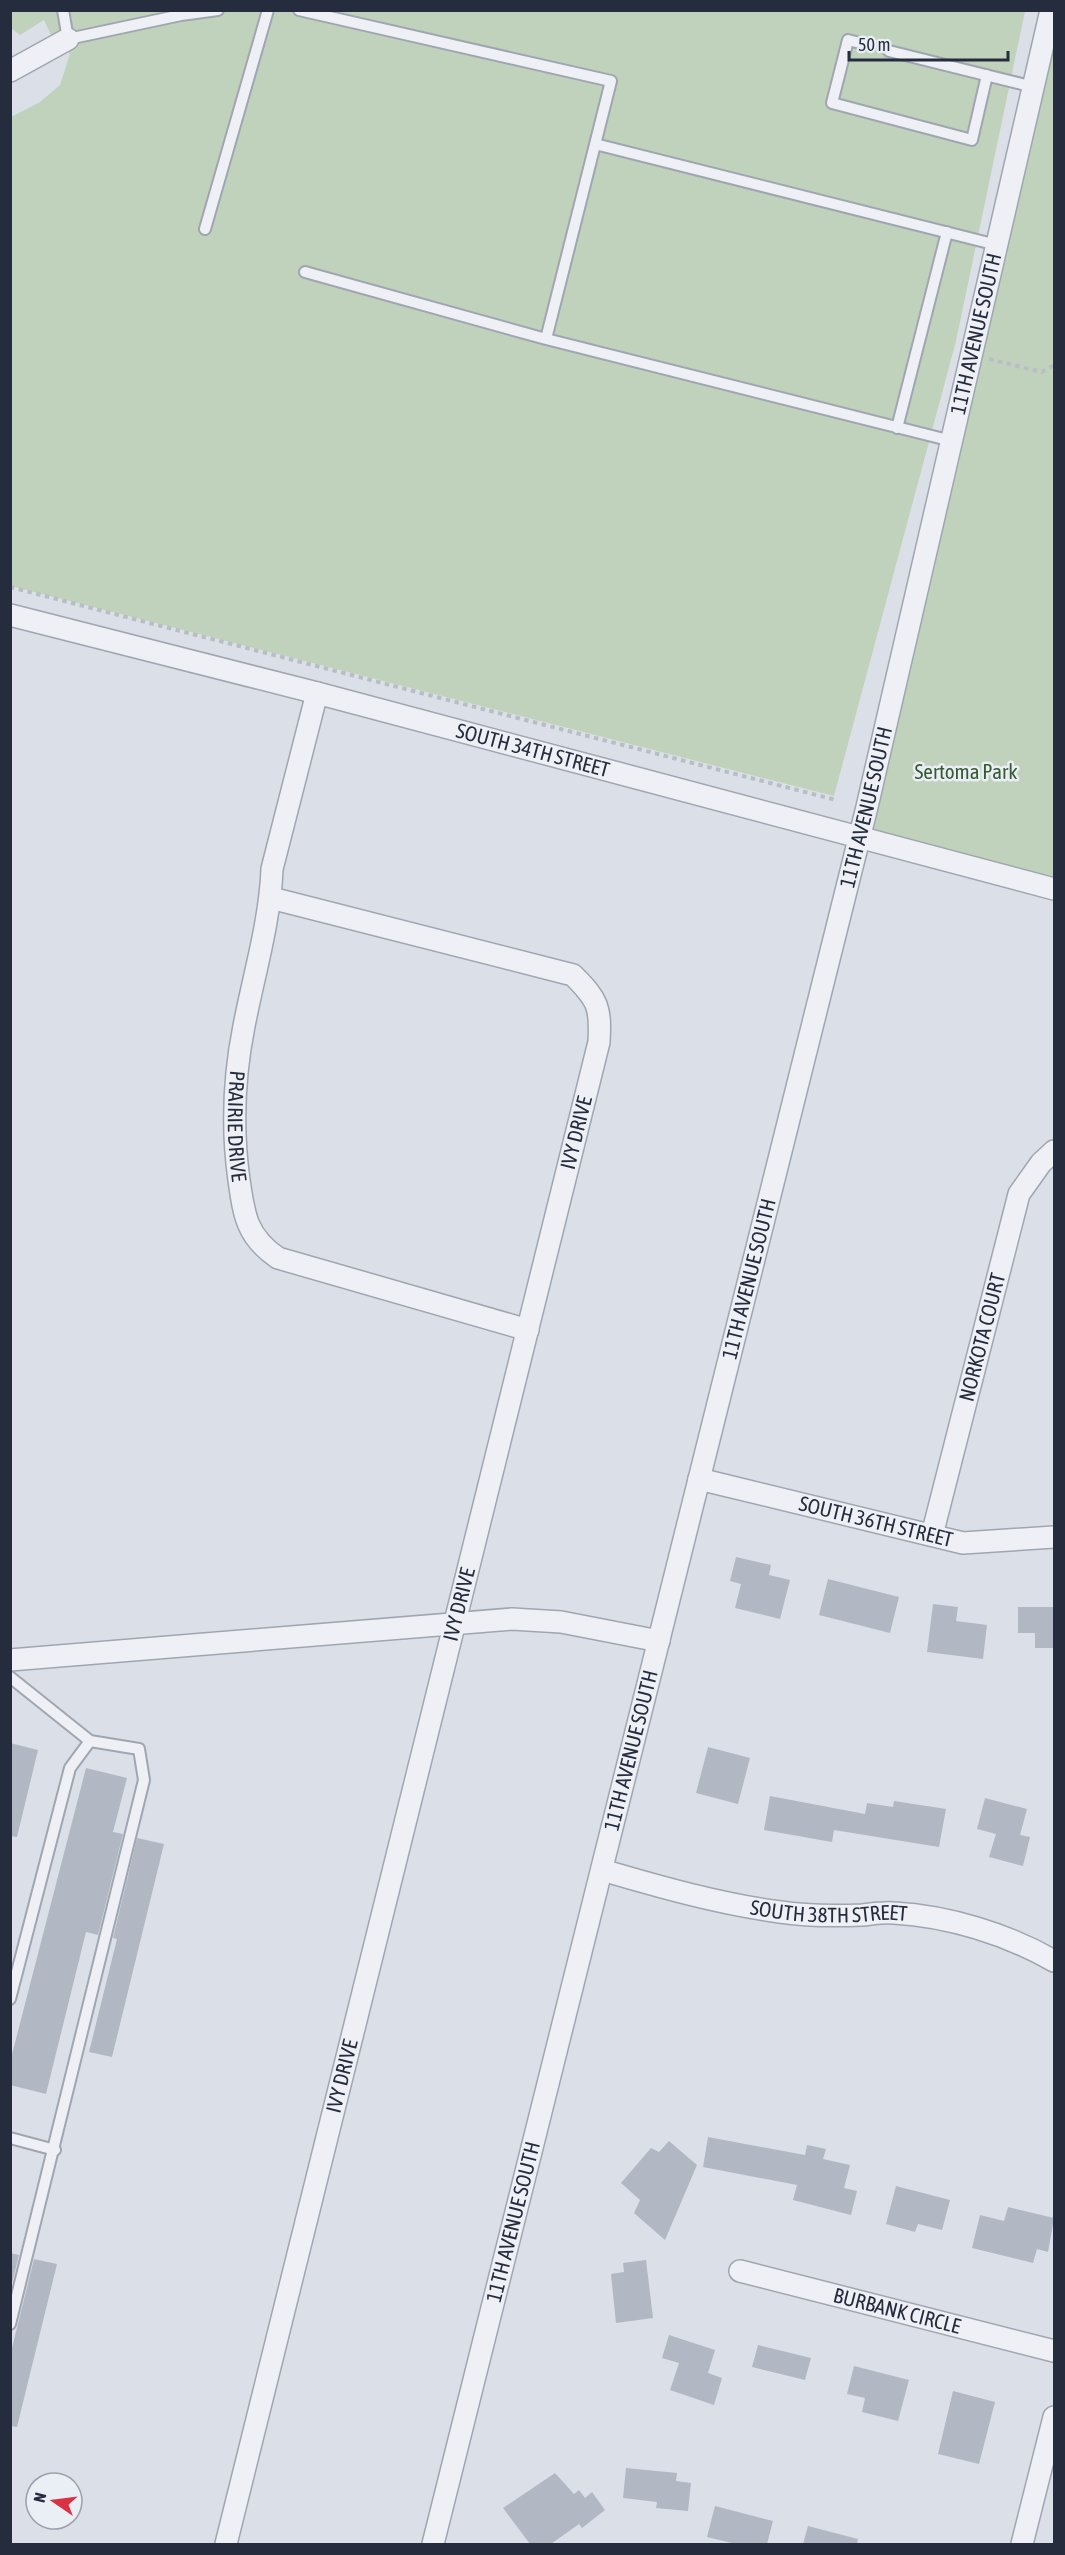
<svg xmlns="http://www.w3.org/2000/svg" width="1065" height="2555" font-family="'Asap Condensed',sans-serif">
<rect width="100%" height="100%" fill="#dbdfe7"/>
<path fill="#c0d2bb" d="M 10,11 L 1025,11 L 956,341 L 834,796 L 11,586 L 11,117 L 40,102 L 60,85 L 70,54 L 52,37 L 44,20 L 20,35 L 11,28 Z
M 1054,11 L 1054,887 L 860,839 Z"/>
<path fill="#b1b8c4" d="M 736,1557 L 771,1565 L 769,1575 L 790,1580 L 780,1619 L 735,1608 L 741,1584 L 730,1581 Z
M 828,1579 L 899,1597 L 890,1633 L 819,1615 Z
M 933,1604 L 958,1607 L 956,1621 L 987,1625 L 983,1659 L 927,1652 Z
M 1018,1607 L 1054,1607 L 1054,1648 L 1035,1648 L 1035,1633 L 1018,1633 Z
M 10,1743 L 38,1750 L 17,1837 L 10,1836 Z
M 708,1747 L 750,1758 L 738,1804 L 696,1793 Z
M 86,1768 L 127,1778 L 113,1832 L 123,1834 L 98,1935 L 86,1932 L 46,2094 L 10,2085 L 10,2062 Z
M 770,1796 L 865,1814 L 867,1803 L 893,1807 L 894,1801 L 946,1809 L 939,1847 L 834,1830 L 832,1842 L 764,1830 Z
M 985,1798 L 1027,1809 L 1020,1835 L 1030,1837 L 1023,1866 L 989,1857 L 996,1834 L 977,1829 Z
M 137,1838 L 164,1844 L 112,2057 L 89,2052 L 117,1939 L 113,1938 Z
M 708,2137 L 805,2155 L 807,2145 L 826,2149 L 823,2159 L 850,2165 L 844,2188 L 857,2191 L 851,2215 L 793,2200 L 797,2185 L 703,2167 Z
M 669,2141 L 697,2165 L 665,2240 L 634,2213 L 640,2200 L 621,2183 L 651,2148 L 659,2152 Z
M 896,2186 L 950,2200 L 942,2230 L 918,2224 L 915,2232 L 886,2224 Z
M 1008,2207 L 1054,2218 L 1048,2252 L 1037,2249 L 1033,2263 L 972,2248 L 980,2215 L 1004,2221 Z
M 10,2253 L 19,2255 L 10,2291 Z
M 34,2259 L 57,2264 L 17,2427 L 10,2426 L 10,2356 Z
M 646,2260 L 653,2318 L 616,2323 L 611,2274 L 624,2272 L 623,2263 Z
M 669,2335 L 715,2350 L 708,2373 L 722,2378 L 714,2405 L 670,2390 L 679,2363 L 662,2358 Z
M 758,2345 L 811,2358 L 805,2380 L 752,2367 Z
M 854,2366 L 909,2380 L 898,2421 L 862,2412 L 865,2398 L 847,2394 Z
M 953,2391 L 995,2402 L 979,2464 L 938,2454 Z
M 626,2468 L 677,2473 L 676,2481 L 691,2483 L 688,2511 L 656,2508 L 657,2502 L 623,2498 Z
M 555,2473 L 574,2494 L 579,2490 L 585,2498 L 592,2492 L 605,2510 L 582,2528 L 579,2524 L 551,2544 L 530,2544 L 503,2508 Z
M 715,2506 L 773,2521 L 767,2544 L 736,2544 L 707,2537 Z
M 808,2526 L 858,2539 L 857,2544 L 803,2544 Z"/>
<g fill="none" stroke-linecap="round" stroke-linejoin="round">
<g stroke="#a0a6b1" stroke-width="14">
<path id="lane" d="M 63,10 L 68,39 L 181,15 L 218,10
M 299,10 L 611,81 L 546,339 L 952,441
M 868,45 L 848,40 L 832,103 L 972,140 L 987,75
M 889,51 L 1034,87
M 595,144 L 997,245
M 205,229 L 268,10
M 305,272 L 546,339
M 897,428 L 947,232
M 10,1677 L 90,1741
M 10,1999 L 70,1768 L 90,1741 L 139,1749 L 144,1780 L 10,2324
M 10,2138 L 55,2150"/>
</g>
<g stroke="#a0a6b1" stroke-width="24">
<g id="street">
<path d="M 10,71 L 68,39"/>
<path id="s1" d="M 10,615 L 317,693 L 1054,889"/>
<path id="s2" d="M 317,693 L 272,869 C 270,922 254,974 244,1026 C 234,1076 232,1130 239,1180 C 244,1216 247,1237 278,1258 L 528,1330"/>
<path id="s3" d="M 699,1479 L 963,1543 L 1054,1537"/>
<path id="s4" d="M 932,1535 L 1019,1194 L 1041,1163 L 1054,1151"/>
<path d="M 10,1660 L 512,1619 L 561,1622 L 659,1641"/>
<path id="s5" d="M 602,1870 C 660,1887 720,1904 780,1912 C 806,1916 835,1916 862,1915 C 872,1914 883,1912 894,1913 C 948,1916 1007,1934 1054,1961"/>
<path id="s6" d="M 740,2271 L 1054,2351"/>
<path id="s7" d="M 226,2544 L 599,1042 C 601,1007 598,1000 573,975 L 271,898"/>
<path id="s8" d="M 433,2544 L 867,807 L 1051,10"/>
<path d="M 1022,2544 L 1054,2417"/>
</g>
</g>
<path stroke="#b9bdc5" stroke-width="4" stroke-dasharray="4.5 4.5" stroke-linecap="butt" d="M 989,359 L 1042,372 L 1054,365
M 10,587 L 836,800"/>
<use href="#lane" stroke="#eef0f5" stroke-width="10"/>
<use href="#street" stroke="#eef0f5" stroke-width="21"/>
</g>
<g text-anchor="middle" stroke-width="5" stroke-linejoin="round" paint-order="stroke">
<g font-size="21" fill="#242c3e" stroke="#eaeef5">
<text dy="7" stroke="none"><textPath href="#s8" startOffset="2276">11TH AVENUE SOUTH</textPath></text>
<text dy="7" stroke="none"><textPath href="#s1" startOffset="540">SOUTH 34TH STREET</textPath></text>
<text dy="7" stroke="none"><textPath href="#s8" startOffset="1790">11TH AVENUE SOUTH</textPath></text>
<text dy="7" stroke="none"><textPath href="#s2" startOffset="442">PRAIRIE DRIVE</textPath></text>
<text dy="7" stroke="none"><textPath href="#s7" startOffset="1454">IVY DRIVE</textPath></text>
<text dy="7" stroke="none"><textPath href="#s8" startOffset="1304">11TH AVENUE SOUTH</textPath></text>
<text dy="7" stroke="none"><textPath href="#s4" startOffset="204">NORKOTA COURT</textPath></text>
<text dy="7" stroke="none"><textPath href="#s3" startOffset="182">SOUTH 36TH STREET</textPath></text>
<text dy="7" stroke="none"><textPath href="#s7" startOffset="968">IVY DRIVE</textPath></text>
<text dy="7" stroke="none"><textPath href="#s8" startOffset="818">11TH AVENUE SOUTH</textPath></text>
<text dy="7" stroke="none"><textPath href="#s5" startOffset="232">SOUTH 38TH STREET</textPath></text>
<text dy="7" stroke="none"><textPath href="#s7" startOffset="482">IVY DRIVE</textPath></text>
<text dy="7" stroke="none"><textPath href="#s8" startOffset="332">11TH AVENUE SOUTH</textPath></text>
<text dy="7" stroke="none"><textPath href="#s6" startOffset="162">BURBANK CIRCLE</textPath></text>
</g>
<g font-size="21" fill="#365b30" stroke="#eaeef5">
<text x="966" y="779">Sertoma Park</text>
</g>
</g>
<rect width="1065" height="2555" fill="none" stroke="#242c3e" stroke-width="24"/>
<g transform="translate(54 2501) rotate(284)"><circle r="28" fill="#eaeef5" stroke="#9ba0ac" stroke-width="1.5"/>
<path d="M0-4.5L10 22L0 15L-10 22Z" fill="#da3245"/>
<text y="-9" font-size="16" font-weight="bold" text-anchor="middle" fill="#242c3e">N</text>
</g>
<path d="M849 51v9h159v-9" fill="none" stroke="#242c3e" stroke-width="3"/>
<text x="858" y="51" font-size="18" fill="#242c3e" stroke="#eaeef5" stroke-width="4.5" paint-order="stroke">50 m</text>
</svg>
